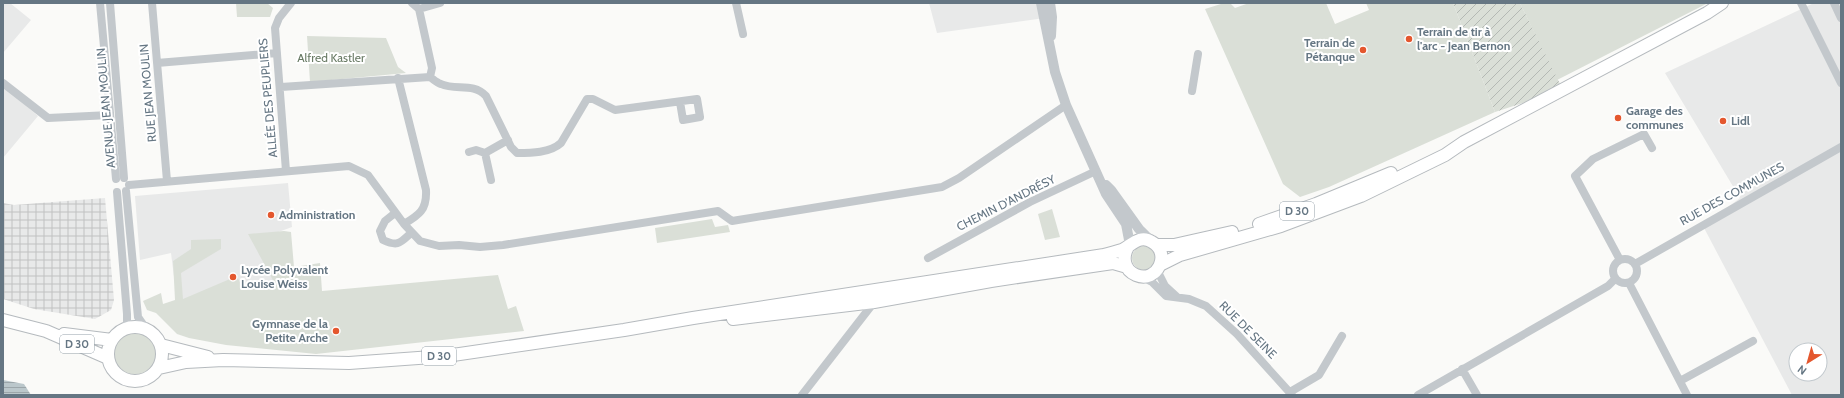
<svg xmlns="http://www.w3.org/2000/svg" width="1844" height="398" font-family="Cabin,sans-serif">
<defs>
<pattern id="industrial-grid" width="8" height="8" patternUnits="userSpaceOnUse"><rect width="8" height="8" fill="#e8e9e9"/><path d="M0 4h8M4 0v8" fill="none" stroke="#c0c1c2"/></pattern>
<pattern id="garden-furrows" width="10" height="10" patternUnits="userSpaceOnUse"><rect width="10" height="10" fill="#dadfd7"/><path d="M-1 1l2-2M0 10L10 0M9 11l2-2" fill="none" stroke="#b4b9b4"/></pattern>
<pattern id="water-rules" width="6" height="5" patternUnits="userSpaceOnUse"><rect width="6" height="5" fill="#bbc7cb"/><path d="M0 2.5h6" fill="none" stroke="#9ca6aa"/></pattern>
</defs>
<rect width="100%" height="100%" fill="#fafaf8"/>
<path fill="#e8e9e9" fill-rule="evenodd" d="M 3,3 L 10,3 L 31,20 L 3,53 Z
M 929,3 L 1050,3 L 1052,17 L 937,33 Z
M 1814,3 L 1841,3 L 1841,395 L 1792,395 L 1703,226 L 1740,198 L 1665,73 ZM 1796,350 L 1820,350 L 1820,374 L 1796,374 Z
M 3,86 L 38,116 L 3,158 Z
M 288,183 L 292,227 L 273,234 L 306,292 L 177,301 L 171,253 L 140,260 L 135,196 Z"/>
<path fill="url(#industrial-grid)" d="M 105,198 L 114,300 L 111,310 L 95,319 L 34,309 L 3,299 L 3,203 L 14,205 Z"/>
<path fill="#dadfd7" d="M 236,3 L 267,3 L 273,8 L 270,17 L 237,17 Z
M 1224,3 L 1230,3 L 1235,8 L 1249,3 L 1326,3 L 1335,24 L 1369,10 L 1366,3 L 1453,3 L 1495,112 L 1329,187 L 1300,197 L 1283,184 L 1205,9 Z
M 1520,3 L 1708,3 L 1557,80 Z
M 307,36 L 386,38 L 398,67 L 406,73 L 310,82 Z
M 1052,209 L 1060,237 L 1045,240 L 1038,214 Z
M 712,219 L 715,227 L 728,225 L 730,232 L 657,243 L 655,228 Z
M 284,231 L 291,232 L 294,267 L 320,263 L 322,291 L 498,275 L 508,309 L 516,306 L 524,331 L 316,354 L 226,345 L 189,338 L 177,334 L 156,313 L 147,310 L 143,301 L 161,293 L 163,304 L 175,300 L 173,261 L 191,249 L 191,240 L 221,239 L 221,249 L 181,273 L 183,299 L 237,276 L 243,289 L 275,284 L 248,234 Z
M1132 258a12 12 0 1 1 24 0a12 12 0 1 1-24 0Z
M113 355a22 22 0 1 1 44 0a22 22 0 1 1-44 0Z"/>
<path fill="url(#garden-furrows)" d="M 1453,3 L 1520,3 L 1563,90 L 1495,112 Z"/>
<path fill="url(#water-rules)" d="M 3,380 L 24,384 L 31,395 L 3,395 Z"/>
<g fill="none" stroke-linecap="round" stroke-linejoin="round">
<g stroke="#b5babe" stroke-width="14">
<path id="primary" d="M 1259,224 L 1316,204 L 1391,173
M 1157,245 L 1174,245 L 1232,232
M 1160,265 L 1180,255 L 1281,226 L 1361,196 L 1445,155 L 1464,142 L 1707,13 L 1722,3
M 733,319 L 874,302 L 991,281 L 1106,264 L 1113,263 L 1127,267
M 3,320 L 46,331 L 108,358
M108 354a27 27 0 1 1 54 0a27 27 0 1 1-54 0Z
M 64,334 L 112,340
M 161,345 L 208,357
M 159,368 L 186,362 L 223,360 L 349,363 L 446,356 L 624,330 L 693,318 L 1104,255 C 1110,253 1116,252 1122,250 C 1132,245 1140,234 1152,242 C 1172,253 1157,284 1136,275 C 1124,270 1122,257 1128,247"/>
</g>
<path stroke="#c3c8cc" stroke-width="8" d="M 100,3 L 116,179
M 110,3 L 124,178
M 152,3 L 167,181
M 412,3 L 419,9
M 736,3 L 743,34
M 1801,3 L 1841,83
M 1834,3 L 1841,18
M 419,9 L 432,68 L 430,77
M 419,9 L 440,3
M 157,63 L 277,53
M 430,77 C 433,79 437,83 441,84 C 456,91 473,82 486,96 L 511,147 L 517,153 C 531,153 550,153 561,143 L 587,99 L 593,99 L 615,110 L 697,99 L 700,117 L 683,120 L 680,102
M 398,78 L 426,190 C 427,210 419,215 404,224
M 3,83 L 48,118 L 110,115
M 281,87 L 430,77
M 1192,91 L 1198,54
M 469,152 L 476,150 L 485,153
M 286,171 L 275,28 L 279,18 L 291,3
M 491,180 L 485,153 L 508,140
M 129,185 L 349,166 L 368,175 L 404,224 L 420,241 L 439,246 L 459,245 L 480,247 L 503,245 L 718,211 L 732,221 L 942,187 L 959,178 L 1066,105
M 126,191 L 138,317 L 147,330
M 117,192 L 127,314 L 127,329
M 395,213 L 385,221 L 380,231 L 383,240 C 398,247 400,243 411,233
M 928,258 L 1030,202 L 1096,171
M1613 271a12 12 0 1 1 24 0a12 12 0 1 1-24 0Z
M 1620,260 L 1575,176 L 1593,159 L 1644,134 L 1652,148
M 1635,264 L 1841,147
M 1157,270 L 1165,286 L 1177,297
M 1142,277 L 1152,282 L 1166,296 L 1189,299 L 1206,306 L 1237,334 L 1292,395
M 1629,283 L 1687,395
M 1462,369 L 1477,395
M 1680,381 L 1753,341
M 1290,392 L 1319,375 L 1342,336
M 802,395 L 875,301
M 1418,395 L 1608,286 L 1615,279"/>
<path stroke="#c3c8cc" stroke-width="10" d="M 1041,3 L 1055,72 L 1066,105 L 1106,194 L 1126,224 L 1130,245
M 1050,3 L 1052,17 L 1051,36
M 1106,185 L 1111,190 L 1139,229 L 1152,242"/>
<use href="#primary" stroke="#fff" stroke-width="12"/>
</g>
<g fill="#e4572e" stroke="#fff" stroke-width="1.5">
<circle cx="1409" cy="39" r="4"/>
<circle cx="1363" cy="50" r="4"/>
<circle cx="1618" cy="118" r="4"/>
<circle cx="1723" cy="121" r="4"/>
<circle cx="271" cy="215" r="4"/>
<circle cx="233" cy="277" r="4"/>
<circle cx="336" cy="331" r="4"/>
</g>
<g text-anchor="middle" stroke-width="4" stroke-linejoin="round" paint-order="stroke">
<g fill="#fff" stroke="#939fa8" stroke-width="1">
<rect x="1280" y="202" width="34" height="18" rx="3"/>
<rect x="60" y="335" width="34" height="18" rx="3"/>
<rect x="422" y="347" width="34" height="18" rx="3"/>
</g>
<g font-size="11" font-weight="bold" fill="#657683">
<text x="1297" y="215">D 30</text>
<text x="77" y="348">D 30</text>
<text x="439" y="360">D 30</text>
</g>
<g font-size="12" font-weight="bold" fill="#657683" stroke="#fff" text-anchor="start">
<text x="1417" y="36">Terrain de tir à<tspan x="1417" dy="14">l'arc - Jean Bernon</tspan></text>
<text x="1355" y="47" text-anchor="end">Terrain de<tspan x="1355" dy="14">Pétanque</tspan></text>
<text x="1626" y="115">Garage des<tspan x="1626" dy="14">communes</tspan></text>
<text x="1731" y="125">Lidl</text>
<text x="279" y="219">Administration</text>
<text x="241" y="274">Lycée Polyvalent<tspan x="241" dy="14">Louise Weiss</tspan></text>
<text x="328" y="328" text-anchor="end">Gymnase de la<tspan x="328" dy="14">Petite Arche</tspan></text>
</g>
<g font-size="12" fill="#687a64" stroke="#fff">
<text x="331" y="62">Alfred Kastler</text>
</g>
<g font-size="12" fill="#657683" stroke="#fff">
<text transform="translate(148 93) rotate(-95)" y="4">RUE JEAN MOULIN</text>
<text transform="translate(268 98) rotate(-95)" y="4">ALLÉE DES PEUPLIERS</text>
<text transform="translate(106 108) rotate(-95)" y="4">AVENUE JEAN MOULIN</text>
<text transform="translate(1732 194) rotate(-29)" y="4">RUE DES COMMUNES</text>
<text transform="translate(1006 203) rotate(-27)" y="4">CHEMIN D'ANDRÉSY</text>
<text transform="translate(1248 330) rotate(45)" y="4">RUE DE SEINE</text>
</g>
</g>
<rect width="1844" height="398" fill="none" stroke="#657683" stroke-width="8"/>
<g transform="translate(1808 362) rotate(217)"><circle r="19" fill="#ffffff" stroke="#c1c8cd"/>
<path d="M0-3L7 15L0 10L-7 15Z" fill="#e4572e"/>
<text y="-6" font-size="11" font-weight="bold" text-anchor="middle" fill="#657683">N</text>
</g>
</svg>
